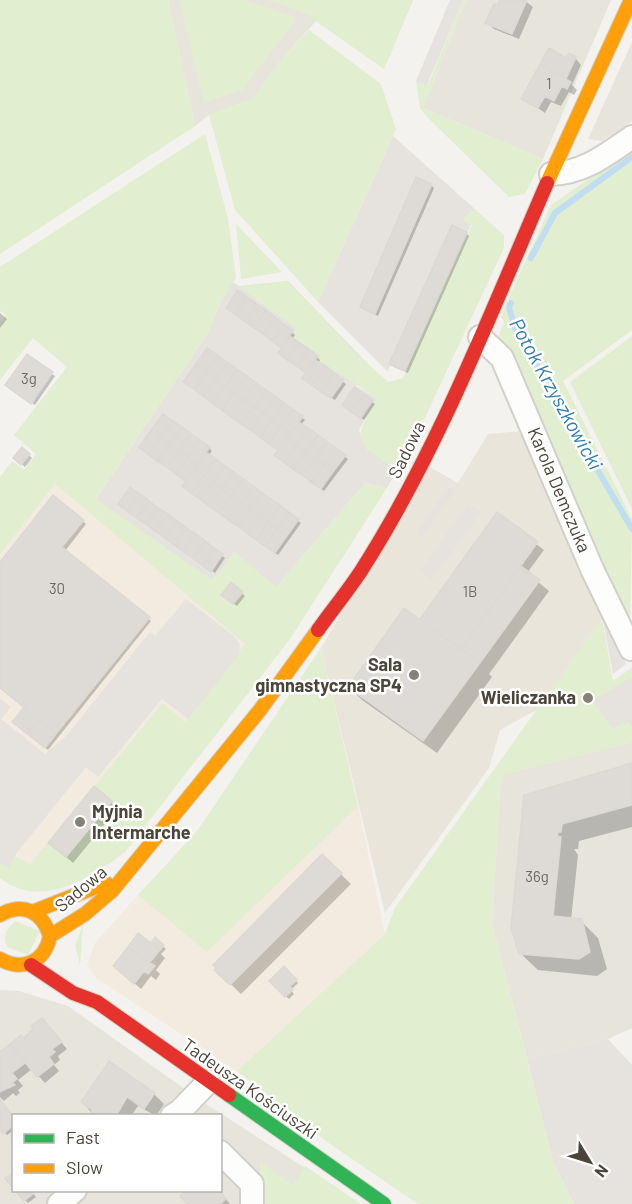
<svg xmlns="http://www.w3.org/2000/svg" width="632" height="1204" font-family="Barlow,sans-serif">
<rect width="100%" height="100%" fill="#f4f2ee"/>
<path fill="#e7e4dc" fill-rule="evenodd" d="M 168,0 L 413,0 L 384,69 L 316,21 L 282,59 L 253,99 L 209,115 L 195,126 Z
M 466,0 L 611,0 L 543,159 L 423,108 Z
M 632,42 L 632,121 L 602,141 L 588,139 Z
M 632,742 L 632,1028 L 608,1039 L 527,1059 L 492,924 L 501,775 Z
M 0,990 L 19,991 L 68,1006 L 203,1102 L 361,1204 L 0,1204 ZM 14,1116 L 220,1116 L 220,1190 L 14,1190 Z"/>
<path fill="#f3ebdf" d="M 55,484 L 245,644 L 185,722 L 164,704 L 30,865 L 0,848 L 0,554 Z
M 358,806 L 385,934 L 237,1071 L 96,978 L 87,965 L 95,943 L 138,895 L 207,951 Z"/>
<path fill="#e6e2de" d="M 393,136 L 477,211 L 405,371 L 390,364 L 388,372 L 318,302 Z
M 288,281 L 371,367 L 356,386 L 377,398 L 359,430 L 367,449 L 397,470 L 387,488 L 365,483 L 276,587 L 195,602 L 63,473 L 96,499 L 209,331 L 221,301 L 233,282 L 239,286 Z"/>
<path fill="#eae5da" d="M 522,431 L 597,588 L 602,622 L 542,707 L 500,730 L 489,768 L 385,913 L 321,648 L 428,466 L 458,483 L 488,434 Z"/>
<path fill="#e1eecf" d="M 0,0 L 168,0 L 195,126 L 0,254 Z
M 179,0 L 244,0 L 291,16 L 295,21 L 242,90 L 204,103 Z
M 268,0 L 413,0 L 384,69 L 307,14 Z
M 463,0 L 466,0 L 423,108 L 543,159 L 525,194 L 509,197 L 427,117 L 420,108 L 416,81 L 428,85 Z
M 309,30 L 381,84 L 396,129 L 318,302 L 235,210 L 209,115 L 253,99 L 282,59 Z
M 205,134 L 228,218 L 236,278 L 221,301 L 209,331 L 96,499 L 212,580 L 234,552 L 276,587 L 365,483 L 387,488 L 290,639 L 125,852 C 90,879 40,910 0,878 L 0,848 L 30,864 L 163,703 L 185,722 L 245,644 L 55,484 L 0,554 L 0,477 L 12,461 L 24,470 L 36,454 L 14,435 L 67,367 L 33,338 L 0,380 L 0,323 L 6,315 L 0,311 L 0,267 Z
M 632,149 L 632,330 L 563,381 L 632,519 L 630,626 L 498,339 L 504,321 L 500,317 L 551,205 Z
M 470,211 L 477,211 L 504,235 L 504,248 L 415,439 L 397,470 C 355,441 351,444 377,398 L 318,360 L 320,356 L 292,336 L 296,328 L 239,287 L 288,281 L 355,352 L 388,382 L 403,378 L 472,225 L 463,220 Z
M 236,224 L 282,272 L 241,279 Z
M 632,336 L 632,509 L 570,382 Z
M 602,618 L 613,681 L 632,667 L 632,742 L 501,775 L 492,924 L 553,1161 L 574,1204 L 418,1204 L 330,1144 L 237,1071 L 385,934 L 395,908 Z
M 321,648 L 358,806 L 207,952 L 138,895 L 197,831 Z
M 15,921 L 40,931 L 28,955 L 7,947 C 2,935 7,929 15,921 Z
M 83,924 L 80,965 L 75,946 Z
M 260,1162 L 293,1185 L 305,1166 L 361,1204 L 259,1204 Z"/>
<path fill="#e6e3df" d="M 450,0 L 463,0 L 427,85 L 416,81 Z
M 448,487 L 454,492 L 422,538 L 416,533 Z
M 468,503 L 481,512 L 432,580 L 420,571 Z
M 597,588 L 626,664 L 613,674 Z
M 186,599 L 234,636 L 240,644 L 239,655 L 188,719 L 162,699 L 98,777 L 86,767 L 16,854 L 9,868 L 0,863 L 0,698 L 11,707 L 1,719 L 45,754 L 66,736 L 150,632 L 155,636 Z
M 630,678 L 632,682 L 632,727 L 629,722 L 612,728 L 592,701 Z
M 608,1039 L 632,1065 L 632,1204 L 574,1204 L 553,1161 L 527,1059 Z"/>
<path fill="#0003" d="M 500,0 L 524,0 L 533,7 L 519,39 L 494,29 L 487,22 Z
M 550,50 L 567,60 L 575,58 L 581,65 L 572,85 L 577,90 L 574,95 L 569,92 L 561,106 L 551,102 L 545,113 L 523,98 Z
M 431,185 L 434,188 L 378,316 L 365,310 L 362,307 Z
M 466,233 L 469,236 L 408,373 L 394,367 L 391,364 Z
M 231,310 L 292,332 L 295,335 L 292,339 L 317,357 L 320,360 L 318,364 L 346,384 L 335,400 L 307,381 L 308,374 L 283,348 Z
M 0,313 L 7,319 L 0,328 Z
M 207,350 L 302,418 L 305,420 L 301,425 L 348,459 L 324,491 L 279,458 L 280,451 Z
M 27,356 L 55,376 L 35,405 L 10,388 Z
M 355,389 L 375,404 L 364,420 L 347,408 Z
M 209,448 L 212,451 L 208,456 L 301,523 L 278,555 L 187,489 L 187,481 L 144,450 Z
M 23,449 L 32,458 L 25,467 L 15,458 Z
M 130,489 L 222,556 L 225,558 L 215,573 L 123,507 Z
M 54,497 L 86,524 L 65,551 L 151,621 L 48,750 L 17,724 L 25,707 L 0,687 L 0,564 Z
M 498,514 L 544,550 L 527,573 L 549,591 L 489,674 L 492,677 L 437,753 L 362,700 L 349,687 L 428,627 Z
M 242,593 L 245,596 L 237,606 L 226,598 Z
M 632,765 L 632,827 L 579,841 L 578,849 L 574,849 L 578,855 L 571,920 L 581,921 L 598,938 L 607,969 L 597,976 L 538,970 L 520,953 L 526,796 Z
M 111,802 L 117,809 L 73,863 L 57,849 Z
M 322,856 L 351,884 L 241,994 L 216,970 Z
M 138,935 L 156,949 L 155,940 L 166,949 L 161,954 L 165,958 L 156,970 L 160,974 L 156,980 L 151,976 L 141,989 L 115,966 Z
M 284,969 L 298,983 L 291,990 L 294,994 L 289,999 L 271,981 Z
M 48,1026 L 67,1049 L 58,1056 L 60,1060 L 54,1065 L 59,1071 L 45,1083 L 32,1069 L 18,1080 L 23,1086 L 18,1090 L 20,1093 L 16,1096 L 13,1093 L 4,1101 L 0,1097 L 0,1054 L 21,1037 L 24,1039 Z
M 154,1094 L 164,1104 L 156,1116 L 138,1106 L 131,1116 L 94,1116 L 83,1102 Z
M 0,1101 L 14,1118 L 14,1130 L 7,1135 L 0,1128 Z
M 17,1190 L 30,1190 L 36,1197 L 28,1203 Z
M 219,1190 L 230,1204 L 189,1204 Z"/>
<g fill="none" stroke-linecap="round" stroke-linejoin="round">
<path stroke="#c0ddf1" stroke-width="6" d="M 531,258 L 555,213 L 632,157
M 511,303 L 509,307 L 515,328 L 632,529"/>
</g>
<path fill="#dedbd6" stroke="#dcd9d4" stroke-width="1.5" d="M 500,0 L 527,0 L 512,34 L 485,23 L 494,4 L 497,5 Z
M 549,48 L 566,58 L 569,53 L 576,57 L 566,79 L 540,64 Z
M 540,64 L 571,82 L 567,89 L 562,86 L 554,101 L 545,96 L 538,108 L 521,99 Z
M 416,177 L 432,184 L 375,314 L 360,307 Z
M 452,225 L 467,232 L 405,371 L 389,364 Z
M 238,290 L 247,297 L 235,314 L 226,308 Z
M 247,297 L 257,304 L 244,321 L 235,314 Z
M 257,304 L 266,310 L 253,327 L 244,321 Z
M 266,310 L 275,317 L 263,334 L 253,327 Z
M 275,317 L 284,324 L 272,341 L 263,334 Z
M 284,324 L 293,331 L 281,348 L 272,341 Z
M 290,336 L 299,343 L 287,360 L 278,353 Z
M 299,343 L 309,349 L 297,366 L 287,360 Z
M 207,348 L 217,355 L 206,372 L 195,365 Z
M 309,349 L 318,356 L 306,373 L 297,366 Z
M 27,354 L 53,372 L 31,404 L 5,385 Z
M 217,355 L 227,362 L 215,379 L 206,372 Z
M 315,360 L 325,366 L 312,385 L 302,378 Z
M 227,362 L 237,369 L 225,386 L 215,379 Z
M 195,365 L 206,372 L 194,389 L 183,382 Z
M 325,366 L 334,373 L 321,392 L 312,385 Z
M 237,369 L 247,376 L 234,393 L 225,386 Z
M 206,372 L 215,379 L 203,396 L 194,389 Z
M 334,373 L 344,380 L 331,398 L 321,392 Z
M 247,376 L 256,383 L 244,400 L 234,393 Z
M 215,379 L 225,386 L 212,403 L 203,396 Z
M 256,383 L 266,390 L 254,407 L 244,400 Z
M 225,386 L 234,393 L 222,410 L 212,403 Z
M 354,387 L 364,394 L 351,412 L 342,405 Z
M 266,390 L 275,396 L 263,413 L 254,407 Z
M 234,393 L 244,400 L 231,417 L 222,410 Z
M 364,394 L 373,400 L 361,418 L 351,412 Z
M 275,396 L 284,403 L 272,420 L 263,413 Z
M 244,400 L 254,407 L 241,424 L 231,417 Z
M 284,403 L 293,409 L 281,426 L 272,420 Z
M 254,407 L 263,413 L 250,430 L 241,424 Z
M 293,409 L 303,416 L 291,433 L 281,426 Z
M 263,413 L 272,420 L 260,437 L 250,430 Z
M 163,414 L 173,421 L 161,437 L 151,430 Z
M 272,420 L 281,426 L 269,444 L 260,437 Z
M 173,421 L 182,427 L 170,444 L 161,437 Z
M 299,422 L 308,428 L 296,445 L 287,438 Z
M 281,426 L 291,433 L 278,450 L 269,444 Z
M 182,427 L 191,434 L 179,450 L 170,444 Z
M 308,428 L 318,435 L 306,452 L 296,445 Z
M 151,430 L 161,437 L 148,454 L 139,447 Z
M 191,434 L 200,440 L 188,457 L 179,450 Z
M 318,435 L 327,442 L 315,459 L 306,452 Z
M 161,437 L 170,444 L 157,461 L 148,454 Z
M 287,438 L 296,445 L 284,462 L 274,455 Z
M 200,440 L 210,447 L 198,464 L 188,457 Z
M 327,442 L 336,448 L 324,465 L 315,459 Z
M 170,444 L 179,450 L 167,467 L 157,461 Z
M 296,445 L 306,452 L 293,469 L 284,462 Z
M 22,447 L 30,454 L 21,465 L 13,458 Z
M 336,448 L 346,455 L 333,472 L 324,465 Z
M 179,450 L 188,457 L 176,474 L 167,467 Z
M 206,452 L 216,459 L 204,476 L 194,469 Z
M 306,452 L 315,459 L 302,475 L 293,469 Z
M 188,457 L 198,464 L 185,481 L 176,474 Z
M 216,459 L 225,466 L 213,482 L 204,476 Z
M 315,459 L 324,465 L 311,482 L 302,475 Z
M 324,465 L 333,472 L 321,489 L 311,482 Z
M 225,466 L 234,472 L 222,489 L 213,482 Z
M 194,469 L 204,476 L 191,493 L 182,486 Z
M 234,472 L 243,479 L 231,496 L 222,489 Z
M 204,476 L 213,482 L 200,499 L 191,493 Z
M 243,479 L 253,486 L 241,503 L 231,496 Z
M 213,482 L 222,489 L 209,506 L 200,499 Z
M 253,486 L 262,493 L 250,509 L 241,503 Z
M 130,487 L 140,494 L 127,511 L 118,504 Z
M 222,489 L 231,496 L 219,513 L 209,506 Z
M 262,493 L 271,499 L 259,516 L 250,509 Z
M 140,494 L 149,501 L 137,518 L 127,511 Z
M 53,495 L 84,520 L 62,547 L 150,617 L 56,734 L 39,720 L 30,731 L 23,725 L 17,720 L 26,709 L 0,688 L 0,562 Z
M 231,496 L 241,503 L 228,520 L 219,513 Z
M 271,499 L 280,505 L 268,522 L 259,516 Z
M 149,501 L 158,508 L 146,524 L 137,518 Z
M 241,503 L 250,509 L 238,526 L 228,520 Z
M 280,505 L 290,513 L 277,529 L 268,522 Z
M 158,508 L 168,514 L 155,531 L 146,524 Z
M 250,509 L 259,516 L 247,533 L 238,526 Z
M 497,512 L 538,542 L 461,649 L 420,619 Z
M 290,513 L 299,519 L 287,536 L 277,529 Z
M 168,514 L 177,521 L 165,538 L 155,531 Z
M 259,516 L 268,522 L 256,540 L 247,533 Z
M 177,521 L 187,528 L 174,545 L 165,538 Z
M 268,522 L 277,529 L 265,546 L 256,540 Z
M 187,528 L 196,534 L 183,551 L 174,545 Z
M 277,529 L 287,536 L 275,553 L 265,546 Z
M 196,534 L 205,541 L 193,558 L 183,551 Z
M 205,541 L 214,548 L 202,565 L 193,558 Z
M 214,548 L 223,554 L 211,572 L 202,565 Z
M 521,566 L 540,580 L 480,663 L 461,649 Z
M 231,582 L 243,592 L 233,604 L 221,595 Z
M 404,608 L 480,663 L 423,741 L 348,687 Z
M 24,707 L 26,709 L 17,720 L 23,725 L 30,731 L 39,720 L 56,734 L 45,748 L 12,722 Z
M 632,763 L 632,805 L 562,824 L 561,832 L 558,832 L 557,836 L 561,837 L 553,916 L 582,919 L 590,952 L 579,959 L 519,954 L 511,928 L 524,795 Z
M 94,786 L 112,801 L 66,857 L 48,843 Z
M 322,854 L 342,873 L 230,985 L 214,970 L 216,968 L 213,965 Z
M 138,933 L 160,950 L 150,962 L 128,947 Z
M 155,937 L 164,945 L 160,950 L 151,943 Z
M 128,947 L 155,966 L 148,974 L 144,971 L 134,984 L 113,966 Z
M 284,966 L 297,980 L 290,986 L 293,990 L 285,997 L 269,981 Z
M 42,1018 L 62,1042 L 52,1049 L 55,1052 L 49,1057 L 54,1064 L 37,1077 L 10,1044 L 21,1035 L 24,1038 L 33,1029 L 31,1026 Z
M 10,1044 L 25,1063 L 12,1073 L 17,1079 L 12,1083 L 15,1085 L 0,1092 L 0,1052 Z
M 109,1061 L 155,1093 L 144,1109 L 127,1097 L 116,1116 L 92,1116 L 90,1114 L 92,1110 L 81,1102 Z
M 0,1100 L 14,1117 L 14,1125 L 3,1134 L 0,1130 Z
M 14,1172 L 14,1189 L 5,1178 Z
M 15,1190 L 32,1190 L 34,1193 L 24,1201 Z
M 187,1190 L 220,1190 L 226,1199 L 220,1204 L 187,1204 L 180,1196 Z"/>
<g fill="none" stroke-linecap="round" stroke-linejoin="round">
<g stroke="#d2d0cb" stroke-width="26">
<path id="street" d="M 551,174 C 584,173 606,155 632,137
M 480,337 L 502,358 L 592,569 L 631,649
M 172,1116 L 180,1111 L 208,1082
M 220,1152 L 252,1184 L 252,1204
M 59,1204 L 75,1190"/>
</g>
<g stroke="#d3cfc5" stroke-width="16">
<path id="fast" d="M 229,1095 L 384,1204"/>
</g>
<g stroke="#d3cfc5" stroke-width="16">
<path id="slow" d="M 547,183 L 631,0
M 35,911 L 106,883
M 0,915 C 23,902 42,911 50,936 C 45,962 23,972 0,959
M 50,936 L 85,914 L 112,891 L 260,710 L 318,630"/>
</g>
<g stroke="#d3cfc5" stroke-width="16">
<path id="jam" d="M 318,630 C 332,610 348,591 361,571 C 438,451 490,314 547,183
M 31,965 L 73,993 L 97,1002 L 229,1095"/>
</g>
<use href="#street" stroke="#fdfdfc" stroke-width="22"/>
<use href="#fast" stroke="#30b455" stroke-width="14"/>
<use href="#slow" stroke="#ff9f0a" stroke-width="14"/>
<use href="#jam" stroke="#e5322d" stroke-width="14"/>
</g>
<g fill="#868178" stroke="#fff" stroke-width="2">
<circle cx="414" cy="675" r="6"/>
<circle cx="588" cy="698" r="6"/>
<circle cx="80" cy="822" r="6"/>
</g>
<g text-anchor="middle" stroke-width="5" stroke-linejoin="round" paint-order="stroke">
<g font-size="15" fill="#706a61">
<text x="549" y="89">1</text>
<text x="29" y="384">3g</text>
<text x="57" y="594">30</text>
<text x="470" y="597">1B</text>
<text x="537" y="882">36g</text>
</g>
<g font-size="18" fill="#4b4439" stroke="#fff">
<text transform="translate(407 450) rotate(-64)" y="6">Sadowa</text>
<text transform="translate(559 490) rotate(67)" y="6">Karola Demczuka</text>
<text transform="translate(81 889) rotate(-40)" y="6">Sadowa</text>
<text transform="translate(250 1089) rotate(35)" y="6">Tadeusza Kościuszki</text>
</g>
<g font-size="18" font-weight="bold" fill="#4b4439" stroke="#fff" text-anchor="end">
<text x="402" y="671">Sala<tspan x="402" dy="21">gimnastyczna SP4</tspan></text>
<text x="576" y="704">Wieliczanka</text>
<text x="92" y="818" text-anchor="start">Myjnia<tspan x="92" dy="21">Intermarche</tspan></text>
</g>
<g font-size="20" font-style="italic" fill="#2e7ab2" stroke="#fff">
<text transform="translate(556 394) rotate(61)" y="7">Potok Krzyszkowicki</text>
</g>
</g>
<rect x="12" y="1114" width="210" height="78" fill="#ffffff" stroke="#b7b4b0" stroke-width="1.5"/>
<rect x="24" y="1134" width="30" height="9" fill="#30b455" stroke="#b7b4b0" stroke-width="1.5"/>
<text x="66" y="1144" font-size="18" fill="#4b4439">Fast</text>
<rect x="24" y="1164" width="30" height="9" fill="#ff9f0a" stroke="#b7b4b0" stroke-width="1.5"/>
<text x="66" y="1174" font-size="18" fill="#4b4439">Slow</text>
<g transform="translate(590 1162) rotate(128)" stroke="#ffffff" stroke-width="4.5" paint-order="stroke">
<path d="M0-4.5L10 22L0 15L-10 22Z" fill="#4b4439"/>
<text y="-9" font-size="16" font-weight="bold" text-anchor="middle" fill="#4b4439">N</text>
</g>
</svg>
